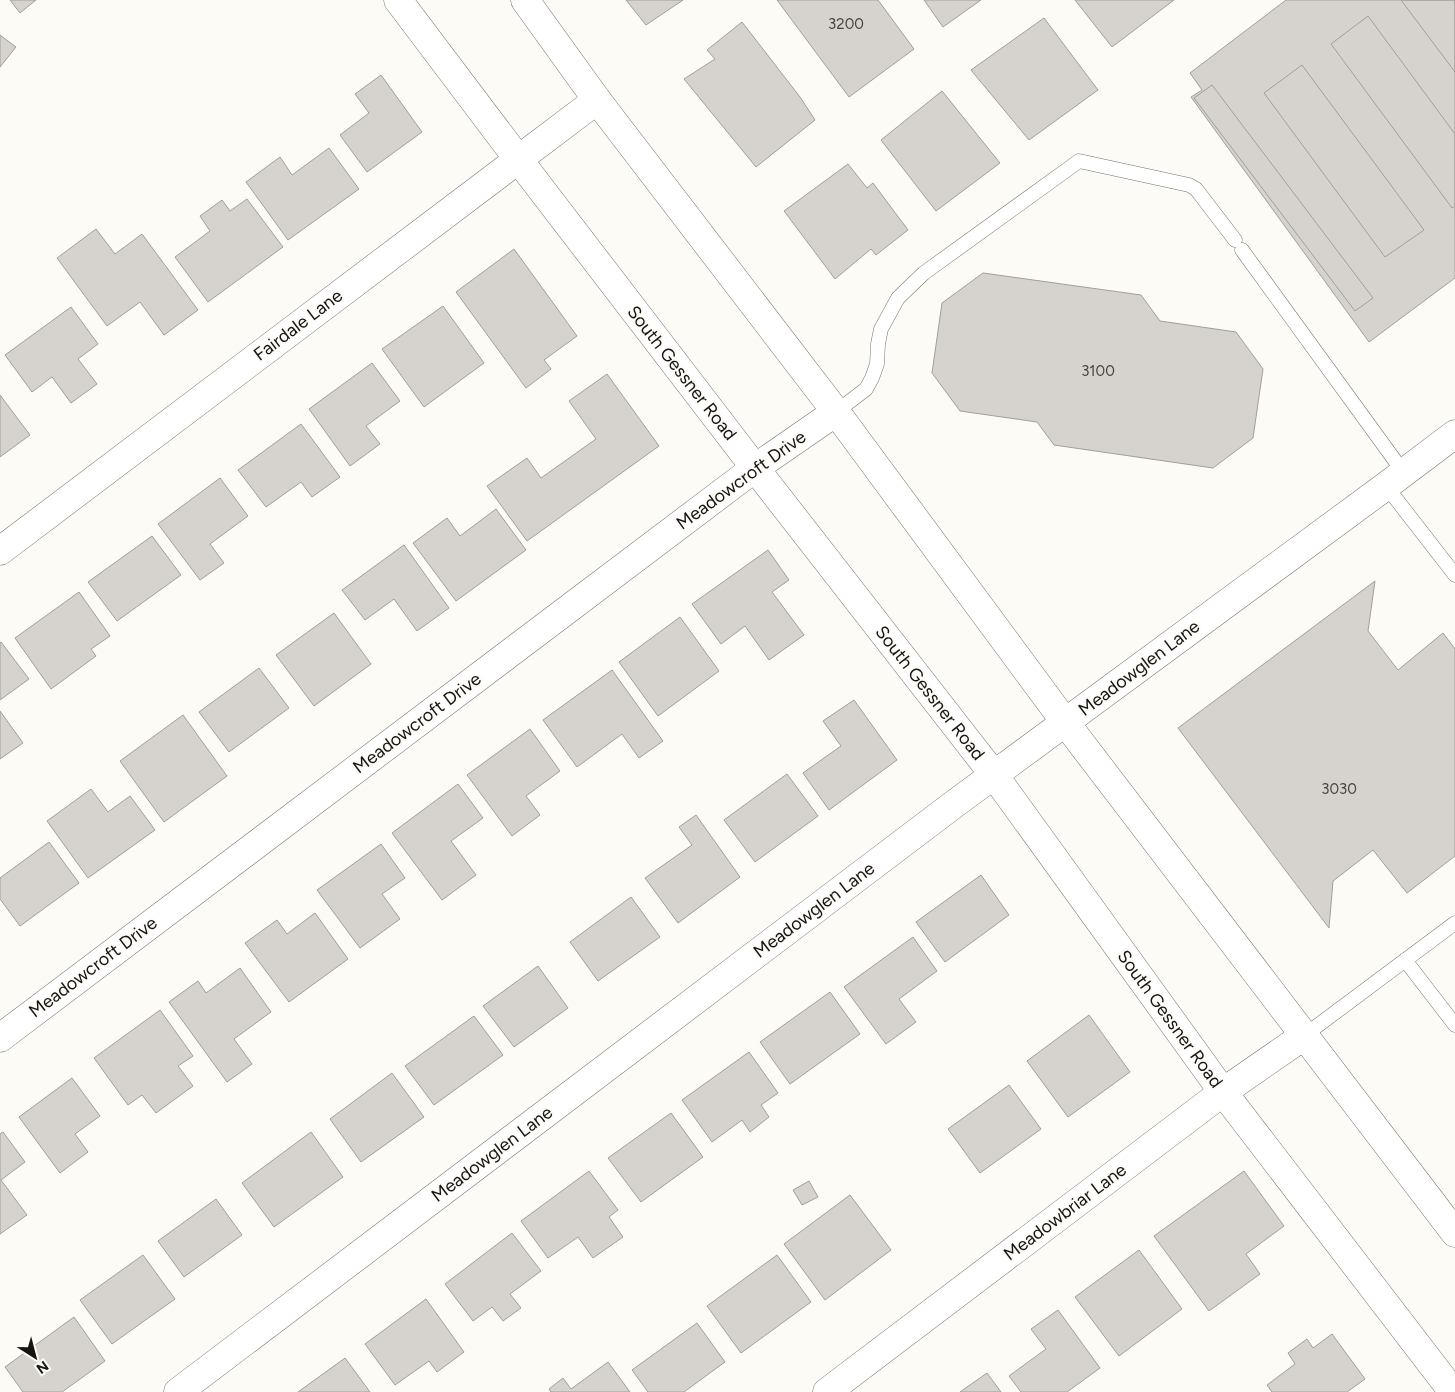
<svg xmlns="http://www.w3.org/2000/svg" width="1455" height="1392" font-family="Figtree,sans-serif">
<rect width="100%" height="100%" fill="#fdfbf5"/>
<path fill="#d6d3ce" stroke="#a19f9a" d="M 10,0 L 36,0 L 20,13 Z
M 626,0 L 683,0 L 646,25 Z
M 777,0 L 878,0 L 914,49 L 849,97 Z
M 924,0 L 981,0 L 943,27 Z
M 1075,0 L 1174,0 L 1112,47 Z
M 1286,0 L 1455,0 L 1455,278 L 1369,342 L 1191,97 L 1202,90 L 1190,73 Z
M 1401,0 L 1455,0 L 1455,72 Z
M 1368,16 L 1455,134 L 1455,206 L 1452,208 L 1331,44 Z
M 1044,18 L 1098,90 L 1029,140 L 971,70 Z
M 742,22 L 800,97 L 815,120 L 756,167 L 684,79 L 715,59 L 707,50 Z
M 0,35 L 16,47 L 0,67 Z
M 1302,65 L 1424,230 L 1385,257 L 1264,93 Z
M 381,75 L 422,132 L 367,172 L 340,135 L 369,113 L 355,94 Z
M 1212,85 L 1373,298 L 1355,311 L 1194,98 Z
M 942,91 L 1000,163 L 936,211 L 881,140 Z
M 329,148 L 359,189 L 288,240 L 246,182 L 280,157 L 292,175 Z
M 848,164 L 867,188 L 873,183 L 908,230 L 876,255 L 871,249 L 835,279 L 784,211 Z
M 247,199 L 283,247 L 208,302 L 175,257 L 210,231 L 200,216 L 222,200 L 230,211 Z
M 96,229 L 115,254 L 142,234 L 198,310 L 164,335 L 140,302 L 107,326 L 57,258 Z
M 514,249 L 577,336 L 544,360 L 551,369 L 526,388 L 456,292 Z
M 983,273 L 1141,295 L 1160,321 L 1236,332 L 1263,369 L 1253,438 L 1213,468 L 1054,445 L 1037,422 L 960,411 L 932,373 L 942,303 Z
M 443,306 L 484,363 L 424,407 L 382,349 Z
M 71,307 L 98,344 L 78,359 L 97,384 L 71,403 L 52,377 L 32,392 L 5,355 Z
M 372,363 L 400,401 L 366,426 L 380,444 L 350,466 L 309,409 Z
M 607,374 L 659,446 L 527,541 L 487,486 L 527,458 L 541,478 L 596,439 L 569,401 Z
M 0,395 L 30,435 L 0,457 Z
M 301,424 L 340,477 L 312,497 L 301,482 L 266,507 L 238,470 Z
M 220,478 L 248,516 L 210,544 L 224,563 L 200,580 L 158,524 Z
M 496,509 L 526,550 L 456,601 L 413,543 L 447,518 L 460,536 Z
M 152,536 L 181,575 L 117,621 L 88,582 Z
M 404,545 L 449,608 L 417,631 L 394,599 L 365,620 L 342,590 Z
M 768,550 L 789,580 L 772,592 L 804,635 L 769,660 L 745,626 L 721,644 L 692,604 Z
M 1375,581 L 1368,631 L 1398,670 L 1443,633 L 1455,649 L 1455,856 L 1407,893 L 1373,850 L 1333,881 L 1329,928 L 1178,728 Z
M 79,592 L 110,636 L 91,649 L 96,656 L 51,689 L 15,638 Z
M 334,613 L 371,664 L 314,706 L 276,655 Z
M 680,617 L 719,671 L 658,716 L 619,662 Z
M 1,642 L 29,679 L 0,700 L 0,643 Z
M 259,668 L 289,708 L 229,752 L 199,712 Z
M 612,670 L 663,741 L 639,758 L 622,734 L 577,767 L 543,720 Z
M 854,700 L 897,760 L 829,810 L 803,773 L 841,746 L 823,721 Z
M 0,711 L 23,743 L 0,759 Z
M 183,715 L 227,776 L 164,822 L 120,761 Z
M 530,729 L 560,771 L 526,796 L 540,815 L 512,836 L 467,775 Z
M 787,774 L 818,816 L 755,862 L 724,820 Z
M 458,784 L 483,818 L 451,841 L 476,875 L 442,900 L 392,833 Z
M 91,789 L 108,812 L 130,796 L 155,830 L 88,878 L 47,821 Z
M 696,815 L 740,877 L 678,923 L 645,878 L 692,845 L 679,827 Z
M 49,842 L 79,883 L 20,926 L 0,899 L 0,878 Z
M 381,844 L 405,878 L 382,894 L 400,919 L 360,948 L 317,890 Z
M 981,875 L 1009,915 L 945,962 L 916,922 Z
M 631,897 L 660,937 L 598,981 L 570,942 Z
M 315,913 L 348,959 L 289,1002 L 245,943 L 277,920 L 287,934 Z
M 913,937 L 937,971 L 899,999 L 916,1022 L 886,1044 L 844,987 Z
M 538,966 L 568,1008 L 514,1047 L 483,1006 Z
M 240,968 L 271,1012 L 234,1039 L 252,1064 L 227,1082 L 169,1002 L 198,981 L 206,993 Z
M 830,992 L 860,1034 L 790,1084 L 760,1042 Z
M 160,1010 L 193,1056 L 178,1066 L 193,1086 L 156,1113 L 142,1095 L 128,1105 L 94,1058 Z
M 1089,1015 L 1130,1072 L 1068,1117 L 1027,1061 Z
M 474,1016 L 503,1055 L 434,1105 L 405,1066 Z
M 749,1052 L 778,1093 L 761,1105 L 769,1117 L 750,1132 L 742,1120 L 712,1142 L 682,1100 Z
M 392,1073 L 424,1117 L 361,1162 L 330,1119 Z
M 72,1078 L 100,1116 L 75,1134 L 88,1152 L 60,1173 L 19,1117 Z
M 1009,1085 L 1041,1129 L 980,1173 L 948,1129 Z
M 671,1113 L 703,1157 L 641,1202 L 608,1158 Z
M 3,1132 L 25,1162 L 1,1180 L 27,1215 L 0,1234 L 0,1134 Z
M 311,1132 L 343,1177 L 274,1227 L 242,1183 Z
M 589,1171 L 618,1210 L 609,1217 L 623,1237 L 593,1258 L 578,1237 L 548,1258 L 521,1221 Z
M 1244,1171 L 1284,1226 L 1246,1254 L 1260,1274 L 1209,1311 L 1154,1236 Z
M 809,1181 L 818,1197 L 802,1205 L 793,1190 Z
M 850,1195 L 891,1250 L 825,1300 L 784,1244 Z
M 216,1199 L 242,1235 L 184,1277 L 158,1241 Z
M 512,1233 L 541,1271 L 510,1294 L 521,1308 L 503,1321 L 492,1307 L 473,1321 L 445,1284 Z
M 1139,1250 L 1182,1309 L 1119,1356 L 1075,1297 Z
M 143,1255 L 175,1299 L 112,1344 L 80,1300 Z
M 777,1255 L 811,1302 L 741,1353 L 707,1306 Z
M 426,1299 L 464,1352 L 437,1372 L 429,1361 L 395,1385 L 365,1344 Z
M 1058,1310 L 1100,1368 L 1067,1392 L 1021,1392 L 1009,1376 L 1046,1349 L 1031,1329 Z
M 74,1317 L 105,1361 L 62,1392 L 23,1392 L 5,1367 Z
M 697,1323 L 725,1362 L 684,1392 L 648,1392 L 632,1370 Z
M 1332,1334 L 1365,1379 L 1347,1392 L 1272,1392 L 1267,1385 L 1295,1364 L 1288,1353 L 1307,1339 L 1313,1348 Z
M 345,1358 L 370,1392 L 298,1392 Z
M 608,1362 L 630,1392 L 551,1392 L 549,1389 L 563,1378 L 571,1389 Z
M 987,1373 L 1001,1392 L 960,1392 Z"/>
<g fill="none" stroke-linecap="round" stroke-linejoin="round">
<g stroke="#76746f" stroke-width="15">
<path id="lane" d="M 1242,250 L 1404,473
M 836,412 L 866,389 L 872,378 L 877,364 L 878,344 L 881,329 L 898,298 L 924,273 L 1079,161 L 1189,185 L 1196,189 L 1235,240
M 1386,486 L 1455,575
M 1405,960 L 1455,1025
M 1305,1035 L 1455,923"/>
</g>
<g stroke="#76746f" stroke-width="29">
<path id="street" d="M 0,551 L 597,100
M 0,1038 L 755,468 L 836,412
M 827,1392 L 1223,1092 L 1305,1035"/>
</g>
<g stroke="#76746f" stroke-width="29">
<path id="secondary" d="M 398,0 L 518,159 L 755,468 L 994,775 L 1223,1092 L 1453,1392
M 525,0 L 597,100 L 836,412 L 1065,722 L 1455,1233
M 178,1392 L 953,805 L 1386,486 L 1455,434"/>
</g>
<use href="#lane" stroke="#fff" stroke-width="14"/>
<use href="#street" stroke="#fff" stroke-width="28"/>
<use href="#secondary" stroke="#fff" stroke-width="28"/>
</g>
<g text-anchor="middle" stroke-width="4" stroke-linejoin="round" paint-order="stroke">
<g font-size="15" fill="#454442">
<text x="846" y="29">3200</text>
<text x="1098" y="376">3100</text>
<text x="1339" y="794">3030</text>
</g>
<g font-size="18" fill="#151413" stroke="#fdfbf5">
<text transform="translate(298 325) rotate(-37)" y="6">Fairdale Lane</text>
<text transform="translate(682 373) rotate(52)" y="6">South Gessner Road</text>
<text transform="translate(741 480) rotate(-36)" y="6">Meadowcroft Drive</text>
<text transform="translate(1139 668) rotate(-37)" y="6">Meadowglen Lane</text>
<text transform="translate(930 693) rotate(52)" y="6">South Gessner Road</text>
<text transform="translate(417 723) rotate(-37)" y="6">Meadowcroft Drive</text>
<text transform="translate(814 910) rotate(-37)" y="6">Meadowglen Lane</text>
<text transform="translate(93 967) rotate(-37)" y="6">Meadowcroft Drive</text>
<text transform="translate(1170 1019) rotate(54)" y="6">South Gessner Road</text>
<text transform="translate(492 1154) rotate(-37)" y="6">Meadowglen Lane</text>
<text transform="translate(1065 1212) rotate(-37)" y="6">Meadowbriar Lane</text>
</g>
</g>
<g transform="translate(35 1357) rotate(144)" stroke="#fdfbf5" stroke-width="4" paint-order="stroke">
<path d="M0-4L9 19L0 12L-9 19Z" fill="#151413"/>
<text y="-8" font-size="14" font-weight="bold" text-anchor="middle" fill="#151413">N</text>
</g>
</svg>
